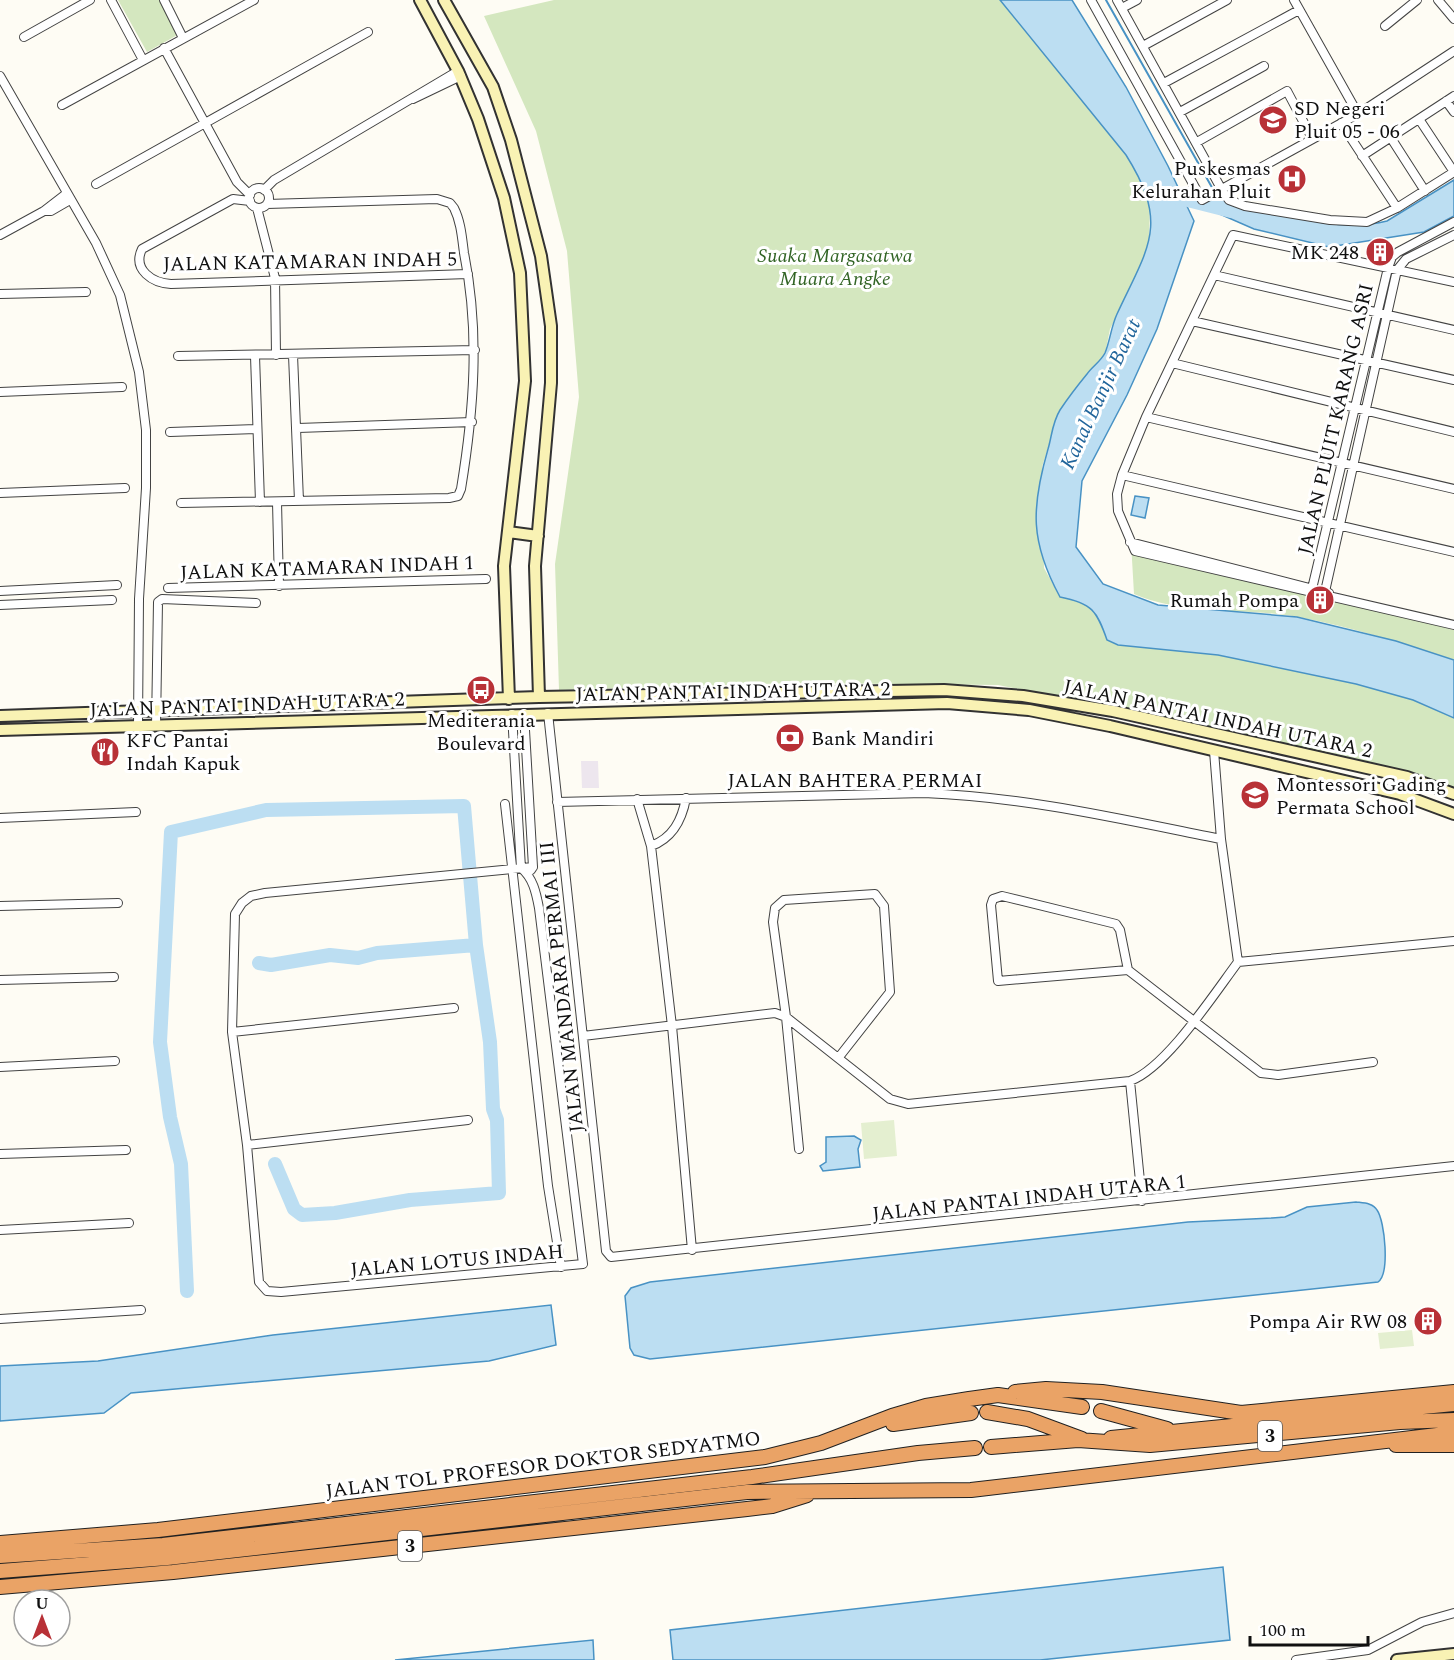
<svg xmlns="http://www.w3.org/2000/svg" width="1454" height="1660" font-family="Spectral,serif">
<rect width="100%" height="100%" fill="#fefcf4"/>
<path fill="#ede6ee" d="M 581,761 L 598,761 L 599,788 L 582,788 Z"/>
<path fill="#d4e7bf" d="M 118,0 L 163,0 L 181,33 L 147,52 Z
M 554,0 L 1000,0 L 1126,155 L 1143,183 L 1150,205 L 1149,242 L 1143,264 L 1110,329 L 1105,354 L 1059,411 L 1042,467 L 1044,568 L 1060,597 C 1092,603 1096,610 1107,640 L 1118,645 L 1218,655 L 1356,684 L 1413,700 L 1454,718 L 1454,789 L 1207,727 L 998,685 L 792,683 L 559,690 L 555,564 L 579,397 L 567,251 L 536,131 L 484,16 Z
M 1131,542 L 1454,630 L 1454,660 C 1403,643 1351,627 1298,617 C 1244,607 1185,616 1134,594 Z"/>
<path fill="#e4efd0" d="M 894,1120 L 897,1156 L 864,1159 L 861,1123 Z
M 1412,1330 L 1414,1346 L 1380,1349 L 1378,1333 Z"/>
<path fill="#bcdef2" stroke="#4892c4" stroke-width="1.5" d="M 1000,0 L 1072,0 L 1126,87 L 1168,166 L 1194,221 L 1157,329 L 1127,395 L 1082,481 L 1076,547 L 1103,584 L 1158,605 L 1297,617 L 1396,641 L 1454,660 L 1454,718 L 1413,700 L 1356,684 L 1218,655 L 1118,645 L 1107,640 C 1097,611 1092,603 1060,597 C 1030,542 1031,508 1048,449 C 1052,436 1052,423 1060,410 C 1068,398 1078,385 1087,374 C 1092,367 1101,361 1105,353 C 1110,341 1111,327 1117,314 C 1148,247 1170,225 1126,155 Z
M 1454,180 L 1454,216 L 1424,232 L 1329,247 L 1254,229 L 1215,212 L 1213,198 L 1222,192 L 1227,200 C 1278,212 1336,234 1387,221 Z
M 1135,496 L 1149,498 L 1145,518 L 1131,515 Z
M 854,1136 L 861,1140 L 858,1149 L 860,1167 L 823,1171 L 820,1166 L 826,1162 L 826,1137 Z
M 1356,1202 C 1364,1203 1373,1203 1377,1210 C 1385,1221 1390,1274 1378,1282 L 650,1359 L 634,1355 L 630,1348 L 625,1296 L 631,1288 L 650,1282 L 1188,1222 L 1272,1218 L 1285,1217 L 1307,1207 Z
M 551,1305 L 556,1345 L 489,1361 L 131,1393 L 104,1413 L 0,1421 L 0,1366 L 98,1361 L 273,1335 Z
M 1223,1567 L 1230,1640 L 1040,1660 L 673,1660 L 670,1630 Z
M 593,1640 L 594,1660 L 395,1660 Z"/>
<g fill="none" stroke-linecap="round" stroke-linejoin="round">
<path stroke="#4892c4" stroke-width="2" d="M 1106,0 L 1214,191"/>
<path stroke="#bcdef2" stroke-width="14" d="M 1168,195 L 1231,211
M 259,963 L 271,965 L 330,955 L 358,958 L 377,953 L 476,945
M 187,1291 L 181,1164 L 170,1117 L 160,1042 L 171,832 L 266,810 L 464,806 L 476,945 L 490,1042 L 493,1109 L 497,1120 L 499,1193 L 410,1200 L 335,1213 L 302,1215 L 294,1209 L 275,1164"/>
<g stroke="#434343" stroke-width="10">
<path id="street" d="M 111,0 L 143,60
M 164,0 L 183,38
M 1091,0 L 1202,200 L 1358,114 L 1454,51
M 1117,0 L 1223,192 L 1229,200 L 1245,206 L 1330,220 L 1367,222 L 1397,208 L 1454,172 L 1419,119
M 1294,0 L 1358,114
M 1438,0 L 1454,19
M 1122,8 L 1137,0
M 1385,26 L 1417,0
M 24,37 L 90,0
M 1143,46 L 1227,0
M 164,48 L 237,182 L 250,195
M 0,76 L 96,243 L 120,295 L 139,372 L 146,430 L 146,488 L 139,599 L 138,726
M 1164,83 L 1299,10
M 413,99 L 461,76
M 1446,101 L 1454,112
M 62,105 L 254,0
M 1180,112 L 1264,66
M 1341,123 L 1397,208
M 1391,138 L 1425,191
M 1197,142 L 1287,91 L 1312,138
M 1362,156 L 1454,96
M 96,184 L 368,32
M249 198a10 10 0 1 1 20 0a10 10 0 1 1-20 0Z
M 264,190 L 274,180 L 458,71
M 250,201 L 233,199 L 142,249 C 132,270 153,283 171,284 L 468,274
M 257,208 L 275,278 L 276,355
M 44,211 L 51,211 L 70,200
M 0,235 L 44,211 L 66,194
M 1214,275 L 1454,330
M 1454,282 L 1233,235 L 1146,417 L 1122,475 L 1117,494 L 1118,511 L 1135,551 L 1454,625
M 0,294 L 86,292
M 1192,321 L 1454,380
M 293,355 L 299,501
M 178,356 L 475,350
M 255,356 L 260,502
M 1172,363 L 1454,432
M 0,392 L 122,387
M 1146,417 L 1454,489
M 298,428 L 472,422
M 170,432 L 257,429
M 1122,475 L 1454,552
M 0,493 L 125,488
M 277,502 L 279,586
M 181,503 L 449,498 L 458,496 L 461,489 C 474,410 480,332 464,253 C 462,238 461,222 454,208 L 450,203 L 437,199 L 267,204
M 1130,542 L 1329,593
M 168,588 L 486,579
M 0,591 L 117,585
M 1311,593 L 1388,268 L 1392,257 L 1398,252 L 1454,222
M 1324,596 L 1397,270 L 1406,259 L 1454,235
M 0,605 L 112,600
M 524,713 L 533,867 L 531,870
M 548,713 L 606,1251 L 611,1257 L 1454,1166
M 512,714 L 521,868 C 533,878 536,892 539,908 L 583,1264 L 281,1292 L 267,1291 L 259,1282 L 247,1145 L 232,1032 L 235,914 L 242,903 L 251,896 L 265,893 L 512,869 L 533,867
M 156,726 L 158,602 L 162,599 L 256,603
M 1214,751 L 1221,839 L 1238,962
M 637,799 L 651,846 L 672,1026 L 692,1250
M 557,802 L 924,793 C 1027,797 1120,819 1221,839
M 505,804 L 548,1186 L 561,1267
M 0,818 L 136,812
M 651,846 C 673,838 682,820 686,798
M 0,906 L 118,903
M 1128,970 L 998,981 L 991,905 L 993,899 L 1002,896 L 1116,924 L 1120,930 L 1128,970 L 1261,1073 L 1278,1075 L 1373,1062
M 0,980 L 114,977
M 232,1032 L 454,1008
M 583,1036 L 775,1013 L 786,1017 L 890,1099 L 908,1104 L 1130,1081 C 1166,1068 1214,994 1238,962 L 1454,941
M 0,1067 L 115,1061
M 1130,1081 L 1142,1201
M 247,1145 L 468,1120
M 799,1149 L 786,1017 L 773,922 L 775,908 L 784,900 L 875,894 L 884,906 L 890,992 L 839,1057
M 0,1154 L 126,1150
M 0,1230 L 129,1223
M 0,1319 L 141,1310
M 1296,1660 L 1368,1650 L 1422,1622 L 1454,1613"/>
</g>
<g stroke="#323232" stroke-width="14">
<path id="secondary" d="M 420,0 L 458,71 L 478,119 L 504,198 L 520,273 L 525,381 L 504,566 L 509,699
M 444,0 L 493,87 L 511,140 L 541,256 L 551,326 L 551,383 L 535,566 L 539,697
M 508,532 L 538,536
M 0,716 L 539,697 L 944,690 L 1023,696 L 1113,711 L 1407,777 L 1454,794
M 0,730 L 947,703 L 1029,710 L 1110,726 L 1400,794 L 1454,814
M 1397,1660 L 1454,1654"/>
</g>
<g stroke="#212121" stroke-width="16">
<path id="highway" d="M 1015,1392 L 1046,1389 L 1102,1392 L 1241,1413 L 1454,1392
M 1101,1411 L 1167,1429
M 987,1412 L 1028,1419 L 1082,1439
M 893,1424 L 971,1413
M 1111,1438 L 1454,1404
M 1396,1445 L 1454,1445
M 991,1447 L 1078,1440 L 1150,1445 L 1400,1422 L 1454,1420
M 0,1543 L 158,1530 L 765,1457 L 821,1443 L 892,1416 L 926,1406 L 969,1399 L 998,1395 L 1082,1407
M 0,1556 L 163,1545 L 752,1477 L 918,1453 L 975,1448
M 0,1571 L 167,1558 L 747,1492 L 971,1490 L 1454,1433
M 0,1587 L 173,1572 L 747,1509 L 772,1506 L 807,1495"/>
</g>
<use href="#street" stroke="#fff" stroke-width="8"/>
<use href="#secondary" stroke="#f9f2b4" stroke-width="10"/>
<use href="#highway" stroke="#eaa366" stroke-width="14"/>
</g>
<defs>
<g id="school-disc" transform="scale(1.5)"><circle r="9.5" fill="#b83137" stroke="#fff"/><path d="M0-5L7-2L0 1L-7-2ZM-4 1L0 2.5L4 1V4Q0 6-4 4Z" fill="#fff"/></g>
<g id="hospital-disc" transform="scale(1.5)"><circle r="9.5" fill="#b83137" stroke="#fff"/><path d="M-5-5h3v3.5h4V-5h3V5h-3V1.5h-4V5h-3Z" fill="#fff"/></g>
<g id="building-disc" transform="scale(1.5)"><circle r="9.5" fill="#b83137" stroke="#fff"/><path d="M-4-6H4V6H1V3H-1V6H-4ZM-2.5-4.3h1.7v1.8h-1.7ZM.8-4.3h1.7v1.8H.8ZM-2.5-1h1.7V.8h-1.7ZM.8-1h1.7V.8H.8Z" fill="#fff"/></g>
<g id="bus-disc" transform="scale(1.5)"><circle r="9.5" fill="#b83137" stroke="#fff"/><path d="M-5-6H5V4H4V6H2V4H-2V6H-4V4H-5ZM-3.5-4V0h7V-4ZM-3.5 1.2v1.5H-2V1.2ZM2 1.2v1.5H3.5V1.2Z" fill="#fff"/></g>
<g id="bank-disc" transform="scale(1.5)"><circle r="9.5" fill="#b83137" stroke="#fff"/><path d="M-6-4H6V4H-6ZM0-2.3a2.3 2.3 0 1 0 0 4.6a2.3 2.3 0 1 0 0-4.6Z" fill="#fff"/></g>
<g id="restaurant-disc" transform="scale(1.5)"><circle r="9.5" fill="#b83137" stroke="#fff"/><path d="M-5-6h1v4h1v-4h1v4h1v-4h1v5L-1.5 .5V6h-2V.5L-5-1ZM5-6V6H3V1.5H1.5Q1.5-4 5-6Z" fill="#fff"/></g>
</defs>
<g fill-rule="evenodd">
<use href="#school-disc" x="1273" y="120"/>
<use href="#hospital-disc" x="1292" y="179"/>
<use href="#building-disc" x="1380" y="252"/>
<use href="#building-disc" x="1320" y="600"/>
<use href="#bus-disc" x="481" y="690"/>
<use href="#bank-disc" x="790" y="738"/>
<use href="#restaurant-disc" x="105" y="752"/>
<use href="#school-disc" x="1255" y="795"/>
<use href="#building-disc" x="1428" y="1321"/>
</g>
<g text-anchor="middle" stroke-width="6" stroke-linejoin="round" paint-order="stroke">
<g fill="#fff" stroke="#585858" stroke-width="1.5">
<rect x="1258" y="1421" width="24" height="30" rx="4.5"/>
<rect x="398" y="1531" width="24" height="30" rx="4.5"/>
</g>
<g font-size="18" font-weight="bold" fill="#101010">
<text x="1270" y="1442">3</text>
<text x="410" y="1552">3</text>
</g>
<g font-size="20" fill="#101010" stroke="#fff" text-anchor="start">
<text x="1294" y="115">SD Negeri<tspan x="1294" dy="23">Pluit 05 - 06</tspan></text>
<text x="1271" y="175" text-anchor="end">Puskesmas<tspan x="1271" dy="23">Kelurahan Pluit</tspan></text>
<text x="1359" y="259" text-anchor="end">MK 248</text>
<text x="1299" y="607" text-anchor="end">Rumah Pompa</text>
<text x="481" y="727" text-anchor="middle">Mediterania<tspan x="481" dy="23">Boulevard</tspan></text>
<text x="811" y="745">Bank Mandiri</text>
<text x="126" y="747">KFC Pantai<tspan x="126" dy="23">Indah Kapuk</tspan></text>
<text x="1276" y="791">Montessori Gading<tspan x="1276" dy="23">Permata School</tspan></text>
<text x="1407" y="1328" text-anchor="end">Pompa Air RW 08</text>
</g>
<g font-size="20" font-style="italic" fill="#316424" stroke="#fff">
<text x="835" y="262">Suaka Margasatwa<tspan x="835" dy="23">Muara Angke</tspan></text>
</g>
<g font-size="20" fill="#101010" stroke="#fff">
<text transform="translate(310 261) rotate(-1)" y="7">JALAN KATAMARAN INDAH 5</text>
<text transform="translate(1335 419) rotate(-77)" y="7">JALAN PLUIT KARANG ASRI</text>
<text transform="translate(327 567) rotate(-2)" y="7">JALAN KATAMARAN INDAH 1</text>
<text transform="translate(733 691) rotate(-1)" y="7">JALAN PANTAI INDAH UTARA 2</text>
<text transform="translate(247 704) rotate(-2)" y="7">JALAN PANTAI INDAH UTARA 2</text>
<text transform="translate(1218 718) rotate(12)" y="7">JALAN PANTAI INDAH UTARA 2</text>
<text x="855" y="787">JALAN BAHTERA PERMAI</text>
<text transform="translate(561 987) rotate(-96)" y="7">JALAN MANDARA PERMAI III</text>
<text transform="translate(1029 1197) rotate(-6)" y="7">JALAN PANTAI INDAH UTARA 1</text>
<text transform="translate(457 1260) rotate(-5)" y="7">JALAN LOTUS INDAH</text>
<text transform="translate(543 1464) rotate(-7)" y="7">JALAN TOL PROFESOR DOKTOR SEDYATMO</text>
</g>
<g font-size="21" font-style="italic" fill="#21659b" stroke="#fff">
<text transform="translate(1100 394) rotate(-65)" y="7">Kanal Banjir Barat</text>
</g>
</g>
<g transform="translate(42 1618)"><circle r="28" fill="#ffffff" stroke="#9f9f9f" stroke-width="1.5"/>
<path d="M0-4.5L10 22L0 15L-10 22Z" fill="#b83137"/>
<text y="-9" font-size="16" font-weight="bold" text-anchor="middle" fill="#101010">U</text>
</g>
<path d="M1250 1636v9h118v-9" fill="none" stroke="#101010" stroke-width="3"/>
<text x="1259" y="1636" font-size="18" fill="#101010" stroke="#ffffff" stroke-width="4.5" paint-order="stroke">100 m</text>
</svg>
